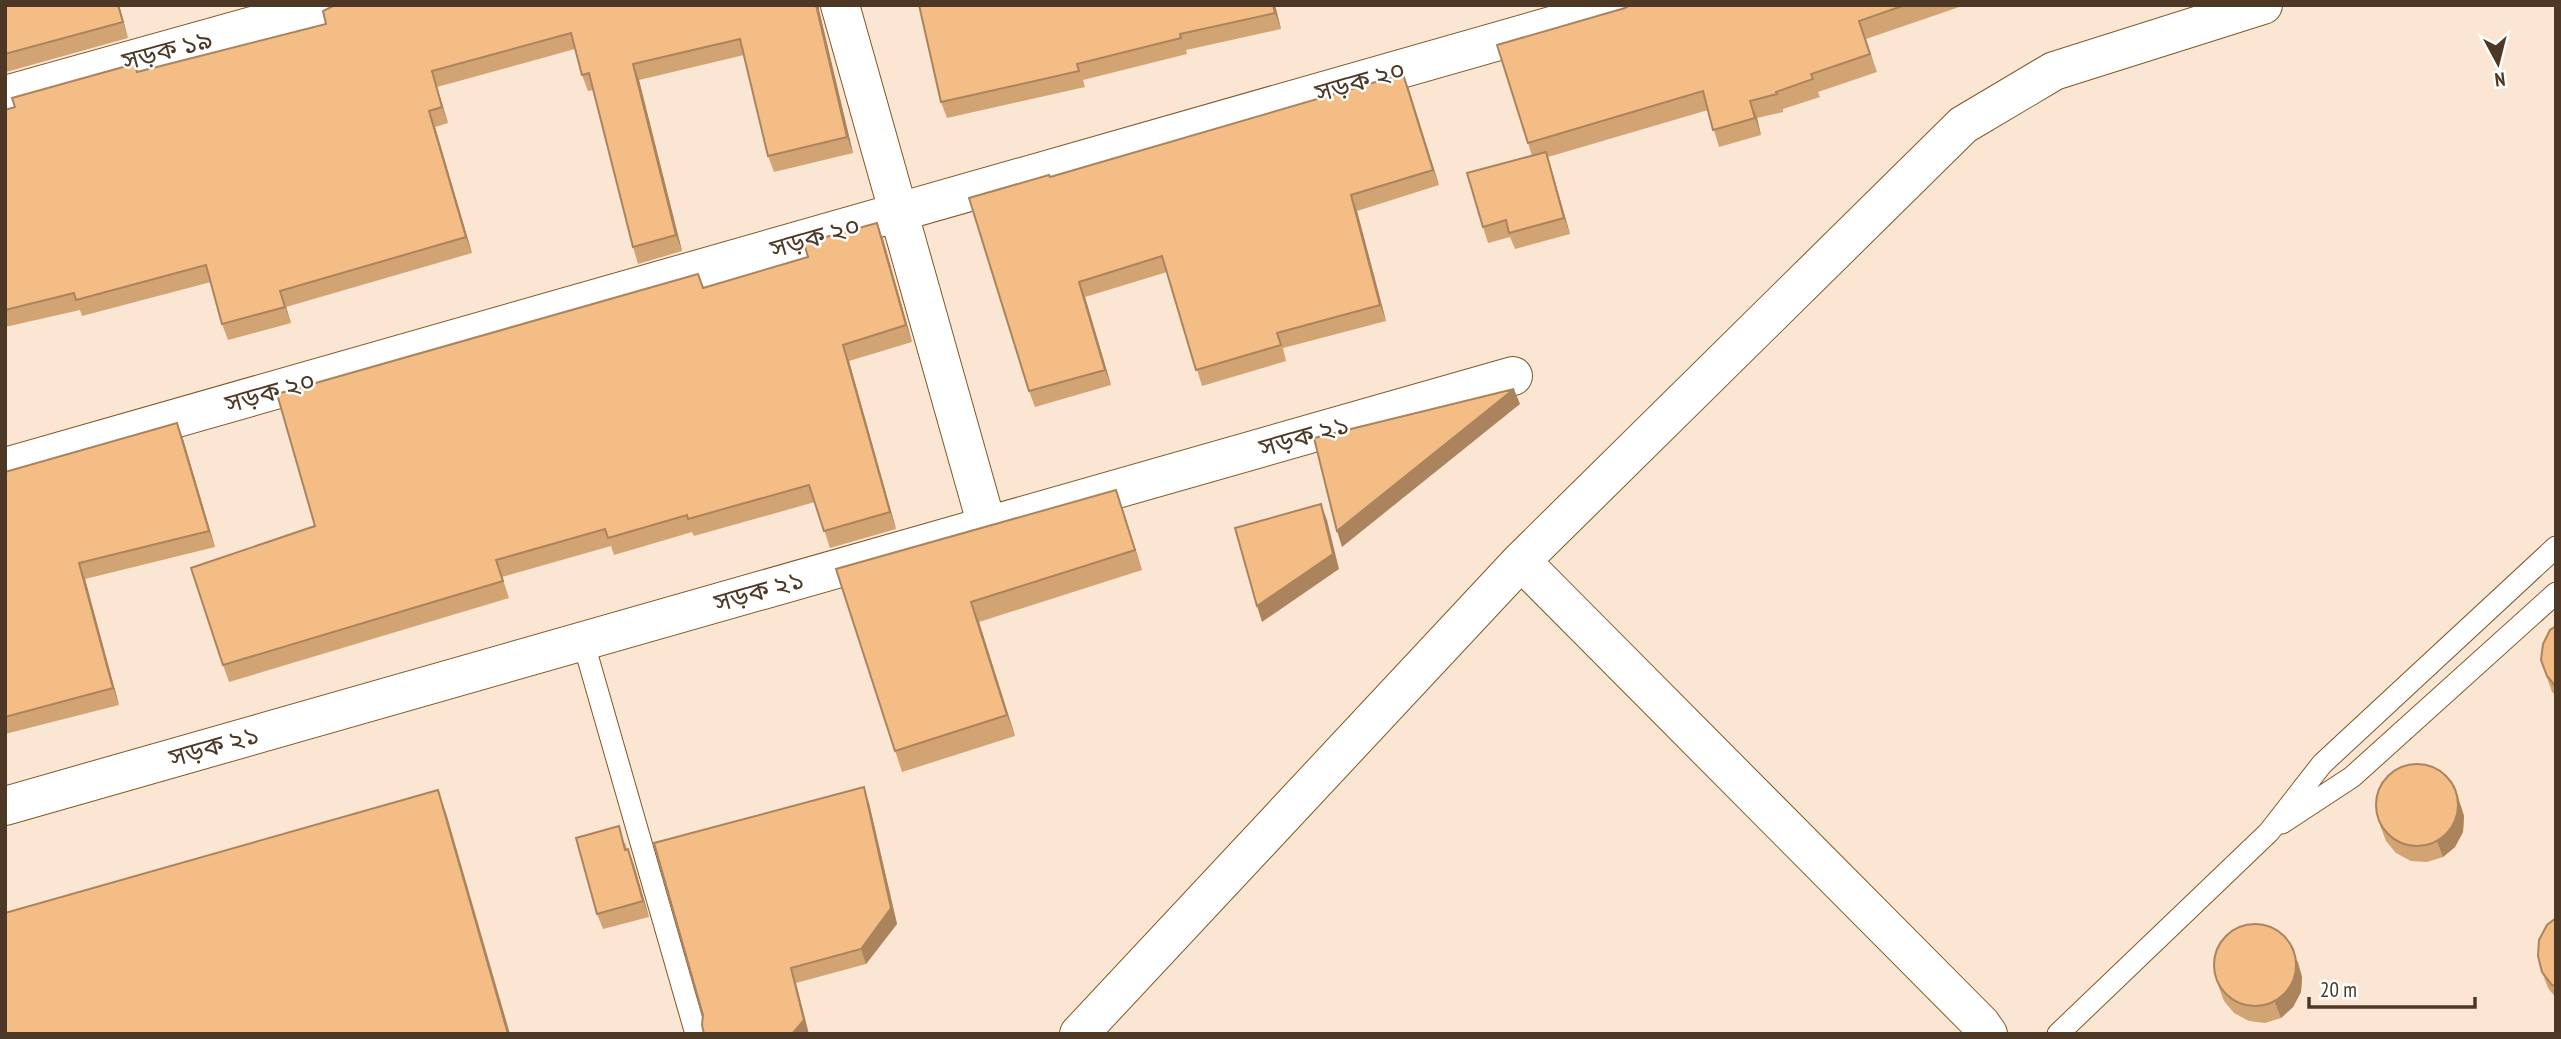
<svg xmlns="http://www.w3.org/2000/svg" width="2561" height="1039" font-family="'PT Sans Narrow','Noto Sans Bengali',sans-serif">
<rect width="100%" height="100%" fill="#fae6d2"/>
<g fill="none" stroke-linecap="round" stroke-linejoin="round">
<g stroke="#825728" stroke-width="23">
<path id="service" d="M 583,641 L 696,1034
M 2282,823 L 2352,777 L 2556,593
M 2058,1034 L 2269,832 L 2322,764 L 2556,547"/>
</g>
<g stroke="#825728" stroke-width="40">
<path id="minor" d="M 840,5 L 987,526
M 5,95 L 328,5
M 5,467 L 1625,5
M 5,806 L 1513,376"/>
</g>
<g stroke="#825728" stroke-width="40">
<path id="secondary" d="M 1521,561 L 1981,1024 L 1988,1034
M 1079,1034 L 1521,561 L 1963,125 L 2054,71 L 2263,5"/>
</g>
<use href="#service" stroke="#fff" stroke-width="21"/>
<use href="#minor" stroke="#fff" stroke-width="38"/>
<use href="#secondary" stroke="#fff" stroke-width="38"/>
</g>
<path fill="#d2a373" d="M 5,5 L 119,5 L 128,38 L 6,72 L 5,69 Z
M 1275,5 L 1281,29 L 1186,50 L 1187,54 L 1083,80 L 1085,87 L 947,118 L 941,102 Z
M 1630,5 L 1965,5 L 1866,39 L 1877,72 L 1818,92 L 1820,97 L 1783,109 L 1783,112 L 1757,118 L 1761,135 L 1719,147 L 1708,110 L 1548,157 L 1570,234 L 1515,249 L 1510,237 L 1488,243 L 1483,227 L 1532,156 L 1528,143 L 1625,8 Z
M 819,10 L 853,153 L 774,172 L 768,156 L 744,55 L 639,80 L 682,251 L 638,264 L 633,247 L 593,90 L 588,91 L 582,75 L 575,49 L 437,87 L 448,123 L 435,127 L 472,253 L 286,307 L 291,323 L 228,340 L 222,324 L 211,282 L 82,316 L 80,310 L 5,327 L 5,110 L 137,72 L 326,24 Z
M 1403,74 L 1439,185 L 1357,211 L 1386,321 L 1283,348 L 1286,361 L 1202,386 L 1167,272 L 1085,297 L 1111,385 L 1035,407 L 1029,391 L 1050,177 Z
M 883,239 L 912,342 L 849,361 L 896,529 L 830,548 L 815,502 L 694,536 L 692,532 L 614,555 L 611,546 L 502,577 L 509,598 L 229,682 L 223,665 L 315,526 L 698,274 L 704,288 Z
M 177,423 L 183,439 L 215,547 L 85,579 L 119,705 L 5,734 L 5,472 Z
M 1123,510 L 1142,570 L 979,622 L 1015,736 L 902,772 L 836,569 Z
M 2556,626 L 2556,696 L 2552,692 L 2541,660 Z
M 2454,785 L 2464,816 L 2463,832 L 2455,847 L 2443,857 L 2427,862 L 2411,861 L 2396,853 L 2386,841 L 2380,825 Z
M 869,803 L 897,924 L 866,964 L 796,983 L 704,1034 Z
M 625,842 L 627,850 L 634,865 L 649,917 L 603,929 L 597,914 Z
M 2556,918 L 2556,998 L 2548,988 L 2542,972 Z
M 2298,961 L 2302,977 L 2301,992 L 2293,1007 L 2281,1018 L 2265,1023 L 2249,1021 L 2234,1013 L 2224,1001 L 2218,985 Z"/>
<path fill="#ab845e" d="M 118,5 L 119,5 L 128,38 L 123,22 Z
M 816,5 L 819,5 L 819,10 L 853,153 L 847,137 Z
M 1273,5 L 1275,5 L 1281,29 L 1275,13 Z
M 633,64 L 639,80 L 682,251 L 676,235 Z
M 432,71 L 437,87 L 448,123 L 442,107 Z
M 1403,74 L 1409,89 L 1439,185 L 1433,170 Z
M 1750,101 L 1757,118 L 1761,135 L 1755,118 Z
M 429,111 L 435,127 L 472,253 L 466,237 Z
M 1546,152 L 1551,168 L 1570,234 L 1564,218 Z
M 1351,195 L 1357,211 L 1386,321 L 1380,305 Z
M 877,223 L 883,239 L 912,342 L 906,325 Z
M 1079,282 L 1085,297 L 1111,385 L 1105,370 Z
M 280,291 L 286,307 L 291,323 L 285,307 Z
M 843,345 L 849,361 L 896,529 L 890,512 Z
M 1514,389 L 1520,404 L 1342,547 L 1337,531 Z
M 177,423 L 183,439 L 215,547 L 209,531 Z
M 1116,490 L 1123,510 L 1142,570 L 1135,550 Z
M 1321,504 L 1327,520 L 1339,569 L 1262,622 L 1257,606 Z
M 79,563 L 85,579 L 119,705 L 113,688 Z
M 971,602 L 979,622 L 1015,736 L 1007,715 Z
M 2454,785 L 2464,816 L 2463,832 L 2455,847 L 2443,857 L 2437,841 Z
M 864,787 L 869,803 L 897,924 L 866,964 L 861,949 Z
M 438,790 L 447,816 L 510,1034 L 508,1034 Z
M 628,849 L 634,865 L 649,917 L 643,901 Z
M 2292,945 L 2302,977 L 2301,992 L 2293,1007 L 2281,1018 L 2275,1002 Z
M 791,968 L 796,983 L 809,1034 L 792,1034 Z"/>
<path fill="#f4bd86" stroke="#ab845e" stroke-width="2" d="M 5,5 L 118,5 L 123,22 L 5,54 Z
M 335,5 L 816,5 L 847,137 L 768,156 L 740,39 L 633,64 L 676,235 L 633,247 L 589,73 L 582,75 L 571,33 L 432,71 L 442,107 L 429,111 L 466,237 L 280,291 L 285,307 L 222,324 L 206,265 L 76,300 L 74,293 L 5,310 L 5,110 L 15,107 L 12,98 L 134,64 L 137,72 L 326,24 L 323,11 Z
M 919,5 L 1273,5 L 1275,13 L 1180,34 L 1181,38 L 1077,64 L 1079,71 L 941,102 Z
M 1630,5 L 1905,5 L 1859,21 L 1870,54 L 1811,74 L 1813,79 L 1776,92 L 1777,94 L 1750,101 L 1755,118 L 1713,130 L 1703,91 L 1528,143 L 1497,45 L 1625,8 Z
M 1403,74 L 1433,170 L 1351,195 L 1380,305 L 1277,333 L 1281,345 L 1196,370 L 1162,256 L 1079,282 L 1105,370 L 1029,391 L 969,198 L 1049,175 L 1050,177 Z
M 1546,152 L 1564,218 L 1509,233 L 1506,220 L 1483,227 L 1467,173 Z
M 877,223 L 906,325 L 843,345 L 890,512 L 824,531 L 809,485 L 688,519 L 687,515 L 608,538 L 605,529 L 496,560 L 503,581 L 223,665 L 191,568 L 315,526 L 277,394 L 698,274 L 703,288 L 808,257 L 804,243 Z
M 1514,389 L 1337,531 L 1314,438 Z
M 177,423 L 209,531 L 79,563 L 113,688 L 5,717 L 5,472 Z
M 1116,490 L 1135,550 L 971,602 L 1007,715 L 895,751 L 836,569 Z
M 1321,504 L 1333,554 L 1257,606 L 1235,528 Z
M 2556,626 L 2556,687 L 2547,676 L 2541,660 L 2543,644 L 2550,630 Z
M2376 805a41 41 0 1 1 82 0a41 41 0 1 1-82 0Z
M 864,787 L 891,908 L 861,949 L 791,968 L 804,1020 L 792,1034 L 704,1034 L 702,1025 L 703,1015 L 654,843 Z
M 438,790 L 508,1034 L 5,1034 L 5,913 Z
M 619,826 L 625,850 L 628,849 L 643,901 L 597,914 L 576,838 Z
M 2556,918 L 2556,986 L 2552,985 L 2542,972 L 2538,956 L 2539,940 L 2547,925 Z
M2214 965a41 41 0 1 1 82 0a41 41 0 1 1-82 0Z"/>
<g text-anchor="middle" stroke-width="5" stroke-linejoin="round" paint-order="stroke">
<g font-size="26" fill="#4c3824" stroke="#fff">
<text transform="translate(167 50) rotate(-15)" y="9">সড়ক ১৯</text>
<text transform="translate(1360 81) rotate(-16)" y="9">সড়ক ২০</text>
<text transform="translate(815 237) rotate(-16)" y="9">সড়ক ২০</text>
<text transform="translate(270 392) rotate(-16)" y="9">সড়ক ২০</text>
<text transform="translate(1304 436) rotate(-16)" y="9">সড়ক ২১</text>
<text transform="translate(759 591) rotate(-16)" y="9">সড়ক ২১</text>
<text transform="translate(214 746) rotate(-16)" y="9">সড়ক ২১</text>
</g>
</g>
<rect width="2561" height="1039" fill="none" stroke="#4c3824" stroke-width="14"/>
<g transform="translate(2498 63) rotate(173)" stroke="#ffffff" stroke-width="5" paint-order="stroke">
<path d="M0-5L12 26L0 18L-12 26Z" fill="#4c3824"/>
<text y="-10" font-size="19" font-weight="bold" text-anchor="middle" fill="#4c3824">N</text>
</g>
<path d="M2309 997v10h166v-10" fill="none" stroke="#4c3824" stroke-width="3.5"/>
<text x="2320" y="997" font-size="21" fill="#4c3824" stroke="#ffffff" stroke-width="5" paint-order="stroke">20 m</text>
</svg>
